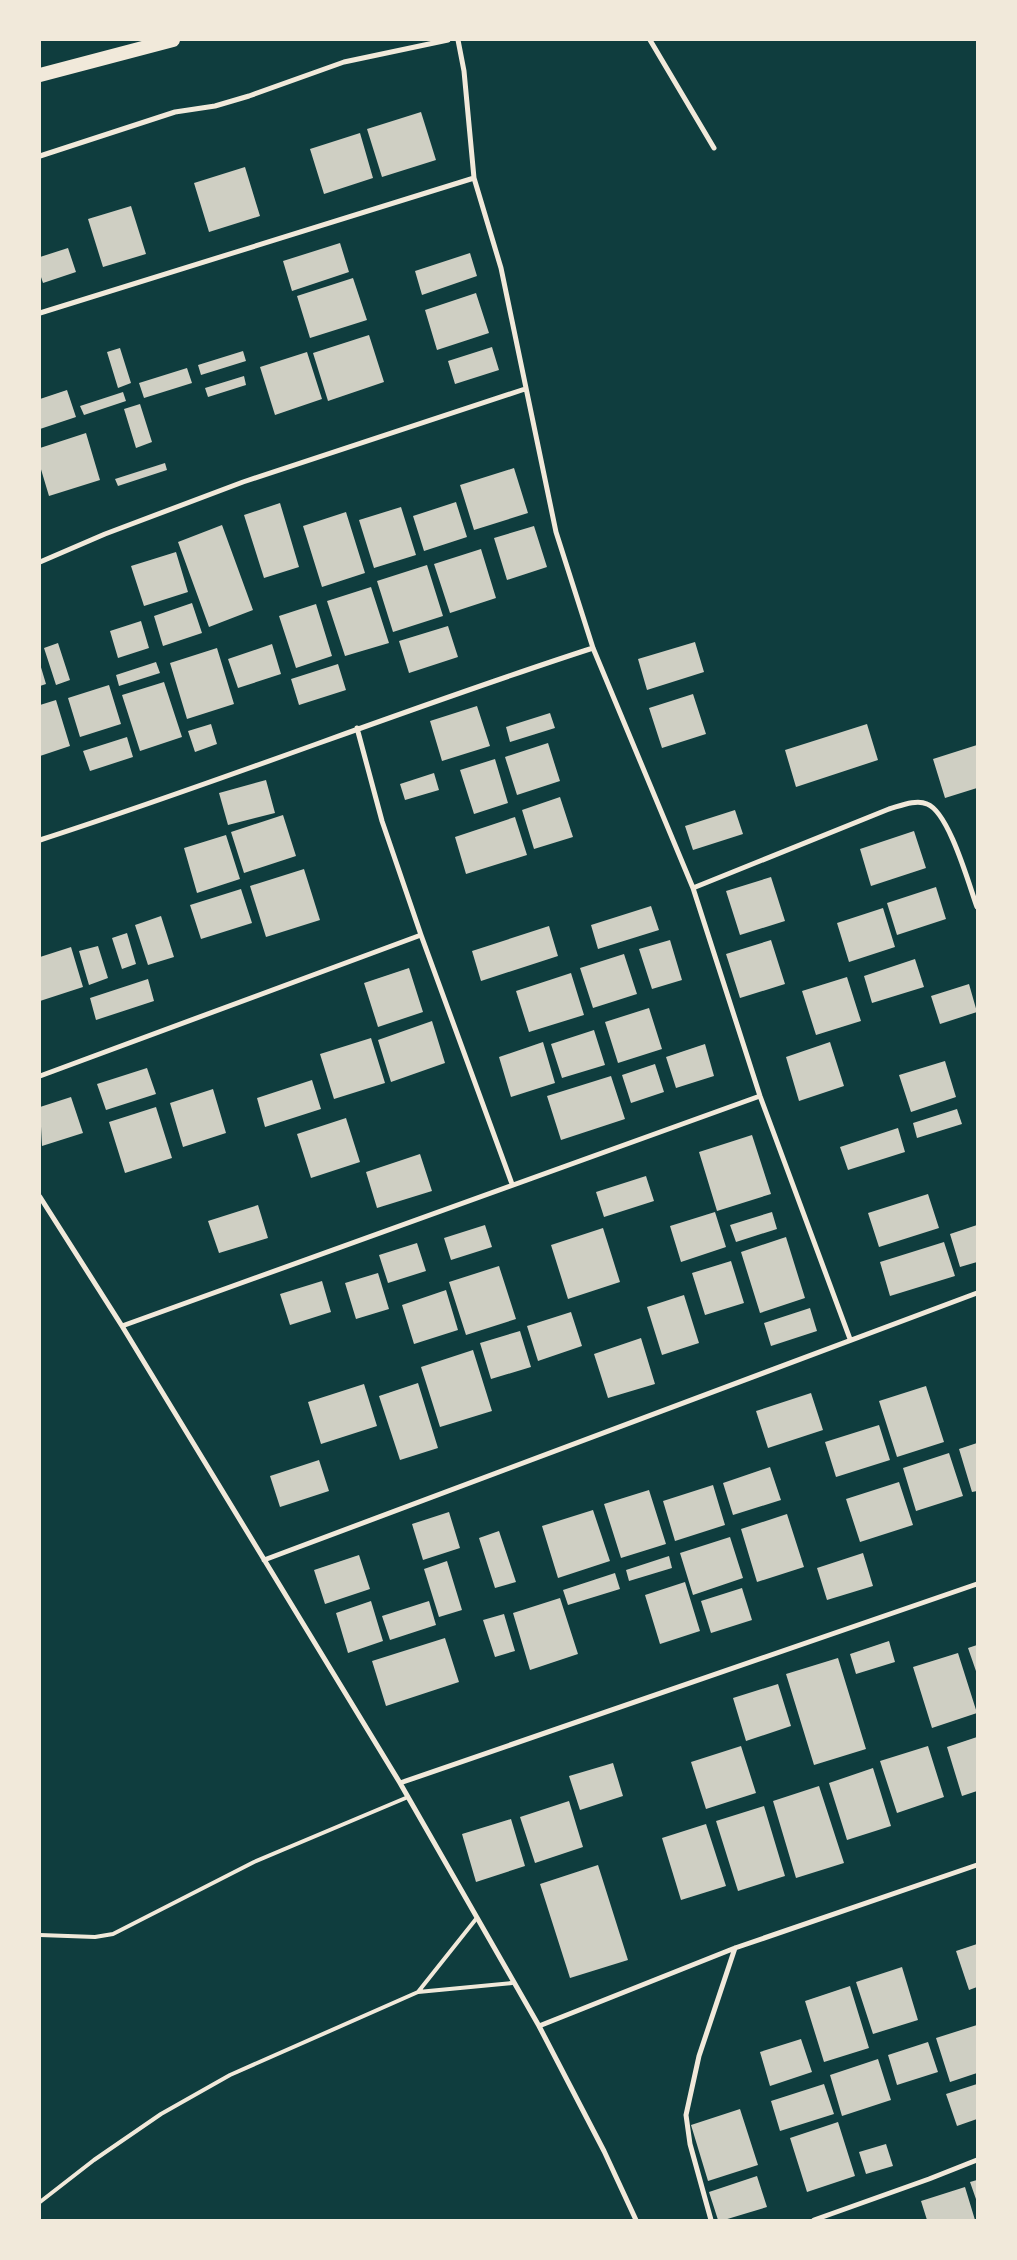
<svg xmlns="http://www.w3.org/2000/svg" width="1017" height="2260" font-family="'PT Sans Narrow',sans-serif">
<rect width="100%" height="100%" fill="#0f3d3e"/>
<path fill="#cfcfc3" d="M 421,112 L 436,160 L 382,177 L 367,129 Z
M 360,133 L 373,178 L 324,194 L 310,149 Z
M 245,167 L 260,216 L 209,232 L 194,183 Z
M 131,206 L 146,254 L 103,267 L 88,219 Z
M 340,243 L 349,272 L 292,291 L 283,261 Z
M 68,248 L 76,272 L 43,283 L 40,274 L 40,257 Z
M 470,253 L 477,276 L 422,295 L 415,271 Z
M 353,278 L 367,320 L 310,338 L 297,296 Z
M 476,293 L 489,333 L 437,350 L 425,310 Z
M 369,335 L 384,382 L 328,401 L 313,353 Z
M 492,347 L 499,370 L 455,384 L 448,361 Z
M 120,348 L 131,383 L 118,388 L 107,352 Z
M 243,351 L 246,361 L 201,375 L 198,365 Z
M 307,352 L 322,399 L 275,415 L 260,367 Z
M 187,368 L 192,383 L 144,398 L 139,383 Z
M 244,376 L 246,385 L 208,397 L 205,388 Z
M 67,390 L 76,417 L 40,429 L 40,399 Z
M 123,392 L 126,401 L 84,415 L 80,406 Z
M 140,404 L 152,442 L 136,448 L 124,409 Z
M 86,433 L 100,480 L 49,496 L 40,466 L 40,448 Z
M 165,463 L 167,470 L 118,486 L 115,479 Z
M 514,468 L 528,513 L 474,530 L 460,485 Z
M 456,502 L 467,537 L 424,551 L 413,516 Z
M 280,503 L 299,567 L 264,578 L 244,515 Z
M 401,507 L 416,555 L 374,568 L 359,520 Z
M 346,512 L 365,573 L 322,587 L 303,526 Z
M 222,525 L 253,610 L 209,627 L 178,542 Z
M 534,526 L 547,567 L 507,580 L 494,538 Z
M 481,549 L 496,598 L 450,613 L 434,564 Z
M 176,552 L 188,592 L 144,606 L 131,566 Z
M 427,565 L 443,616 L 393,632 L 377,581 Z
M 371,587 L 389,643 L 345,656 L 327,601 Z
M 192,603 L 202,633 L 163,646 L 154,616 Z
M 316,604 L 332,656 L 296,668 L 279,616 Z
M 141,621 L 149,648 L 118,658 L 110,631 Z
M 448,626 L 458,657 L 409,673 L 399,641 Z
M 695,642 L 704,672 L 647,690 L 638,659 Z
M 58,643 L 70,680 L 56,685 L 44,648 Z
M 272,644 L 281,674 L 238,688 L 228,659 Z
M 217,648 L 234,704 L 187,719 L 170,663 Z
M 156,662 L 160,673 L 119,686 L 116,675 Z
M 40,664 L 46,684 L 40,686 Z
M 338,664 L 346,690 L 299,705 L 291,679 Z
M 164,682 L 182,737 L 140,751 L 122,695 Z
M 109,685 L 121,724 L 80,737 L 68,698 Z
M 693,694 L 706,734 L 662,748 L 649,708 Z
M 56,700 L 70,746 L 40,756 L 40,705 Z
M 477,706 L 490,746 L 442,761 L 430,721 Z
M 550,713 L 555,728 L 510,742 L 506,727 Z
M 211,724 L 217,744 L 195,752 L 188,731 Z
M 867,724 L 878,760 L 796,787 L 785,750 Z
M 127,737 L 133,757 L 90,771 L 83,751 Z
M 548,743 L 560,781 L 517,795 L 505,757 Z
M 977,745 L 977,788 L 945,798 L 933,759 Z
M 495,759 L 508,803 L 474,814 L 460,770 Z
M 434,773 L 439,790 L 405,800 L 400,784 Z
M 266,780 L 275,813 L 228,825 L 219,793 Z
M 560,797 L 573,837 L 534,849 L 522,810 Z
M 735,810 L 743,834 L 693,850 L 685,826 Z
M 283,815 L 296,856 L 244,873 L 231,832 Z
M 515,817 L 527,855 L 466,874 L 455,837 Z
M 914,831 L 926,868 L 871,886 L 860,849 Z
M 226,835 L 240,879 L 197,893 L 184,848 Z
M 304,869 L 320,920 L 266,937 L 250,886 Z
M 771,877 L 785,921 L 740,935 L 726,891 Z
M 936,887 L 946,919 L 897,935 L 887,903 Z
M 241,889 L 252,923 L 201,939 L 190,905 Z
M 651,906 L 659,930 L 598,949 L 591,925 Z
M 883,908 L 895,947 L 849,962 L 837,923 Z
M 161,916 L 174,957 L 148,965 L 135,925 Z
M 549,926 L 558,956 L 481,981 L 472,951 Z
M 127,933 L 136,964 L 122,969 L 112,938 Z
M 670,940 L 682,980 L 652,989 L 639,949 Z
M 771,940 L 785,984 L 740,998 L 726,954 Z
M 98,946 L 108,978 L 89,985 L 79,951 Z
M 71,947 L 83,987 L 40,1001 L 40,957 Z
M 624,954 L 637,994 L 593,1008 L 580,968 Z
M 915,959 L 924,987 L 872,1003 L 864,976 Z
M 409,968 L 423,1012 L 378,1027 L 364,983 Z
M 571,973 L 584,1015 L 529,1032 L 516,991 Z
M 847,977 L 861,1021 L 816,1035 L 802,991 Z
M 148,979 L 154,1001 L 96,1020 L 90,998 Z
M 969,984 L 977,1012 L 940,1024 L 931,996 Z
M 649,1008 L 662,1049 L 618,1063 L 605,1022 Z
M 432,1021 L 445,1063 L 391,1082 L 378,1040 Z
M 594,1030 L 605,1065 L 562,1078 L 551,1044 Z
M 371,1038 L 385,1083 L 334,1099 L 320,1054 Z
M 543,1042 L 555,1083 L 511,1097 L 499,1057 Z
M 830,1042 L 844,1086 L 799,1101 L 786,1057 Z
M 705,1044 L 714,1076 L 676,1088 L 666,1057 Z
M 945,1061 L 956,1097 L 911,1112 L 899,1075 Z
M 655,1064 L 664,1092 L 631,1103 L 622,1075 Z
M 147,1068 L 156,1094 L 106,1110 L 97,1084 Z
M 611,1076 L 625,1119 L 561,1140 L 547,1096 Z
M 312,1080 L 321,1109 L 265,1127 L 257,1098 Z
M 213,1089 L 226,1133 L 183,1147 L 170,1103 Z
M 71,1097 L 83,1133 L 42,1146 L 40,1107 Z
M 156,1107 L 172,1158 L 125,1173 L 109,1122 Z
M 957,1109 L 962,1124 L 917,1138 L 913,1123 Z
M 346,1118 L 360,1162 L 311,1178 L 297,1134 Z
M 898,1128 L 905,1152 L 848,1170 L 840,1147 Z
M 752,1135 L 771,1194 L 717,1211 L 699,1152 Z
M 420,1154 L 432,1191 L 377,1208 L 366,1172 Z
M 646,1176 L 654,1201 L 604,1217 L 596,1192 Z
M 928,1194 L 939,1228 L 879,1247 L 868,1213 Z
M 258,1205 L 268,1238 L 219,1253 L 208,1221 Z
M 715,1212 L 726,1247 L 681,1262 L 670,1226 Z
M 772,1212 L 777,1229 L 736,1242 L 730,1225 Z
M 485,1225 L 492,1247 L 451,1260 L 444,1238 Z
M 977,1225 L 977,1262 L 960,1267 L 950,1234 Z
M 603,1228 L 620,1282 L 568,1299 L 551,1245 Z
M 786,1237 L 805,1298 L 760,1313 L 741,1252 Z
M 944,1242 L 955,1276 L 890,1296 L 880,1262 Z
M 417,1243 L 426,1271 L 388,1283 L 379,1255 Z
M 731,1261 L 744,1303 L 705,1315 L 692,1273 Z
M 499,1266 L 516,1319 L 466,1335 L 449,1282 Z
M 378,1273 L 389,1309 L 356,1319 L 345,1283 Z
M 322,1281 L 331,1312 L 290,1325 L 280,1294 Z
M 446,1290 L 458,1330 L 414,1344 L 402,1305 Z
M 684,1295 L 699,1343 L 662,1355 L 647,1307 Z
M 810,1308 L 817,1331 L 771,1346 L 764,1323 Z
M 571,1312 L 582,1346 L 538,1361 L 527,1326 Z
M 520,1331 L 531,1367 L 491,1379 L 480,1343 Z
M 641,1338 L 655,1384 L 608,1398 L 594,1354 Z
M 473,1350 L 492,1411 L 440,1427 L 421,1367 Z
M 418,1383 L 438,1448 L 400,1460 L 379,1396 Z
M 364,1384 L 377,1426 L 321,1444 L 308,1402 Z
M 926,1386 L 944,1442 L 897,1457 L 879,1401 Z
M 811,1393 L 823,1430 L 768,1448 L 756,1411 Z
M 879,1425 L 890,1460 L 836,1477 L 825,1442 Z
M 977,1443 L 977,1491 L 972,1492 L 959,1449 Z
M 949,1453 L 963,1496 L 916,1511 L 903,1468 Z
M 319,1460 L 329,1491 L 280,1507 L 270,1476 Z
M 770,1467 L 781,1500 L 733,1515 L 723,1483 Z
M 899,1482 L 913,1525 L 860,1542 L 846,1499 Z
M 713,1485 L 725,1525 L 675,1541 L 663,1501 Z
M 649,1490 L 666,1544 L 621,1558 L 604,1504 Z
M 593,1510 L 610,1561 L 558,1578 L 542,1526 Z
M 449,1512 L 460,1548 L 423,1560 L 412,1524 Z
M 787,1514 L 804,1567 L 757,1582 L 741,1529 Z
M 499,1531 L 516,1582 L 495,1588 L 479,1538 Z
M 730,1537 L 743,1578 L 693,1595 L 680,1553 Z
M 863,1553 L 873,1586 L 827,1600 L 817,1568 Z
M 359,1555 L 370,1589 L 325,1604 L 314,1570 Z
M 669,1556 L 672,1568 L 629,1581 L 626,1570 Z
M 447,1561 L 462,1610 L 439,1617 L 424,1569 Z
M 615,1573 L 620,1589 L 568,1605 L 563,1590 Z
M 685,1582 L 700,1631 L 660,1644 L 645,1595 Z
M 742,1588 L 752,1620 L 711,1633 L 701,1601 Z
M 560,1598 L 578,1654 L 530,1670 L 513,1613 Z
M 371,1601 L 383,1641 L 348,1653 L 336,1613 Z
M 429,1601 L 436,1625 L 390,1640 L 382,1616 Z
M 504,1614 L 515,1651 L 495,1657 L 483,1620 Z
M 445,1638 L 459,1682 L 386,1706 L 372,1661 Z
M 889,1641 L 895,1662 L 856,1674 L 850,1654 Z
M 977,1645 L 977,1674 L 968,1648 Z
M 958,1653 L 977,1713 L 932,1728 L 913,1667 Z
M 838,1658 L 866,1749 L 814,1765 L 786,1674 Z
M 778,1684 L 791,1726 L 746,1741 L 733,1698 Z
M 977,1737 L 977,1791 L 962,1796 L 947,1747 Z
M 741,1746 L 756,1793 L 706,1809 L 691,1762 Z
M 928,1746 L 944,1797 L 897,1813 L 880,1761 Z
M 613,1763 L 623,1796 L 580,1810 L 569,1776 Z
M 873,1768 L 891,1826 L 847,1840 L 829,1783 Z
M 819,1786 L 844,1863 L 796,1878 L 773,1801 Z
M 569,1801 L 583,1847 L 535,1863 L 520,1817 Z
M 764,1806 L 785,1876 L 738,1891 L 716,1821 Z
M 511,1819 L 525,1866 L 476,1882 L 462,1834 Z
M 706,1824 L 726,1886 L 681,1900 L 662,1838 Z
M 598,1865 L 628,1960 L 570,1978 L 540,1884 Z
M 977,1944 L 977,1987 L 969,1990 L 956,1951 Z
M 902,1967 L 918,2020 L 873,2034 L 856,1982 Z
M 850,1986 L 869,2048 L 824,2062 L 805,2001 Z
M 977,2025 L 977,2073 L 950,2082 L 936,2038 Z
M 801,2039 L 812,2072 L 770,2086 L 760,2052 Z
M 928,2042 L 938,2072 L 897,2085 L 888,2055 Z
M 878,2059 L 891,2100 L 842,2116 L 830,2075 Z
M 824,2084 L 834,2114 L 780,2131 L 771,2101 Z
M 977,2084 L 977,2119 L 957,2126 L 946,2094 Z
M 740,2109 L 758,2165 L 708,2181 L 691,2125 Z
M 838,2122 L 855,2176 L 807,2192 L 790,2138 Z
M 886,2144 L 893,2166 L 866,2174 L 859,2152 Z
M 757,2176 L 767,2207 L 724,2220 L 718,2220 L 709,2192 Z
M 977,2180 L 977,2202 L 970,2182 Z
M 965,2187 L 975,2220 L 927,2220 L 921,2201 Z"/>
<g fill="none" stroke-linecap="round" stroke-linejoin="round">
<path stroke="#f1e9da" stroke-width="4" d="M 40,1935 L 95,1937 L 113,1934 L 254,1862 L 408,1797
M 418,1992 L 476,1919
M 40,2202 L 94,2160 L 161,2114 L 230,2075 L 418,1992 L 512,1983"/>
<path stroke="#f1e9da" stroke-width="5" d="M 458,40 L 464,71 L 474,178 L 501,268 L 556,532 L 593,648 L 693,888 L 760,1096 L 850,1339
M 650,40 L 714,148
M 40,156 L 175,112 L 215,106 L 249,96 L 344,62 L 448,40
M 40,313 L 474,178
M 40,562 L 105,534 L 243,482 L 525,389
M 357,728 L 382,821 L 421,935 L 512,1184
M 40,840 C 226,780 407,708 593,648
M 693,888 L 889,809 C 900,806 916,799 927,804 C 949,812 969,885 977,907
M 40,1076 L 421,935
M 40,1197 L 122,1326 L 400,1783 L 539,2026 L 604,2151 L 636,2220
M 122,1326 L 760,1096
M 264,1560 L 977,1293
M 400,1783 L 977,1584
M 539,2026 L 735,1948 L 977,1865
M 711,2220 L 690,2144 L 686,2115 L 699,2056 L 735,1948
M 814,2220 L 929,2179 L 977,2160"/>
<path stroke="#f1e9da" stroke-width="14" d="M 40,75 L 173,40"/>
</g>
<rect width="1017" height="2260" fill="none" stroke="#f1e9da" stroke-width="82"/>
</svg>
